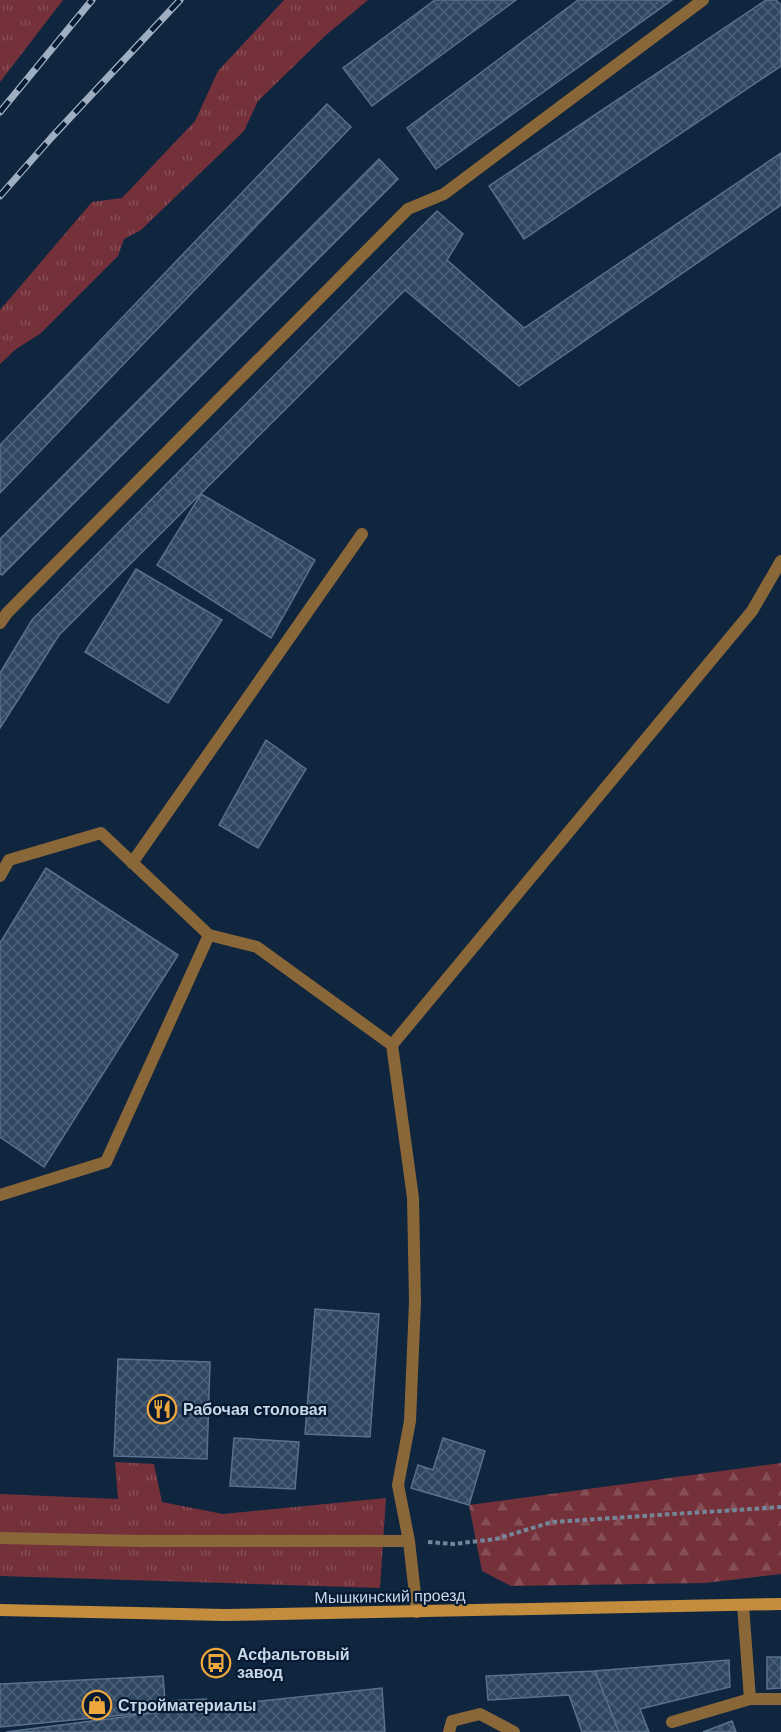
<svg xmlns="http://www.w3.org/2000/svg" width="781" height="1732" font-family="Arial,sans-serif">
<defs>
<pattern id="grass-tufts" width="24" height="20" patternUnits="userSpaceOnUse" patternTransform="scale(1.5)"><rect width="24" height="20" fill="#74313a"/><path d="M3 7l-1-3M5 7V3M7 7l1-3M15 17l-1-3M17 17v-4M19 17l1-3" fill="none" stroke="#864e56"/></pattern>
<pattern id="forest-firs" width="22" height="20" patternUnits="userSpaceOnUse" patternTransform="scale(1.5)"><rect width="22" height="20" fill="#74313a"/><path d="M5 1l3.5 6h-7zM16 11l3.5 6h-7z" fill="#864e56"/></pattern>
<pattern id="building-cross-hatch" width="8" height="8" patternUnits="userSpaceOnUse" patternTransform="scale(1.5)"><rect width="8" height="8" fill="#304762"/><path d="M0 0l8 8M0 8l8-8" fill="none" stroke="#4d6178"/></pattern>
</defs>
<rect width="100%" height="100%" fill="#10253e"/>
<path fill="url(#grass-tufts)" d="M 0,0 L 63,0 L 0,82 Z
M 284,0 L 368,0 L 326,35 L 258,101 L 244,131 L 141,230 L 124,239 L 118,256 L 40,334 L 16,349 L 0,364 L 0,310 L 92,202 L 122,198 L 195,121 L 218,71 Z
M 115,1462 L 154,1464 L 162,1502 L 223,1514 L 386,1498 L 380,1588 L 0,1576 L 0,1494 L 118,1499 Z"/>
<path fill="url(#forest-firs)" d="M 781,1463 L 781,1574 L 705,1583 L 511,1586 L 482,1571 L 469,1505 Z"/>
<path fill="url(#building-cross-hatch)" stroke="#59718e" stroke-width="1.5" d="M 435,0 L 516,0 L 372,106 L 343,68 Z
M 578,0 L 672,0 L 436,169 L 407,128 Z
M 766,0 L 776,0 L 781,5 L 781,66 L 524,239 L 489,186 Z
M 327,104 L 351,127 L 0,493 L 0,445 Z
M 781,153 L 781,205 L 519,386 L 405,290 L 59,635 L 0,728 L 0,673 L 32,620 L 437,211 L 463,234 L 447,260 L 524,328 Z
M 379,159 L 398,179 L 2,575 L 0,574 L 0,539 Z
M 201,494 L 315,560 L 271,638 L 157,565 Z
M 136,569 L 222,620 L 168,703 L 85,652 Z
M 266,740 L 306,769 L 258,848 L 219,825 Z
M 46,868 L 178,955 L 44,1167 L 0,1137 L 0,943 Z
M 315,1309 L 379,1314 L 370,1437 L 305,1434 Z
M 118,1359 L 210,1362 L 207,1459 L 114,1456 Z
M 234,1438 L 299,1442 L 295,1489 L 230,1486 Z
M 443,1438 L 485,1451 L 469,1505 L 411,1488 L 418,1465 L 433,1470 Z
M 767,1657 L 781,1657 L 781,1688 L 767,1689 Z
M 729,1660 L 730,1687 L 640,1709 L 649,1732 L 619,1732 L 595,1671 Z
M 595,1671 L 619,1732 L 582,1732 L 569,1695 L 488,1700 L 486,1676 Z
M 163,1676 L 165,1701 L 207,1699 L 186,1709 L 0,1727 L 0,1684 Z
M 382,1688 L 385,1732 L 6,1732 L 186,1709 Z
M 732,1721 L 736,1732 L 703,1732 Z"/>
<g fill="none" stroke-linecap="round" stroke-linejoin="round">
<path stroke="#75869a" stroke-width="4" stroke-dasharray="4.5 3" stroke-linecap="butt" d="M 428,1542 L 453,1544 L 496,1539 L 552,1522 L 781,1507"/>
<path stroke="#8a6739" stroke-width="12" d="M 0,623 L 7,613 L 408,209 L 444,194 L 703,0
M 132,863 L 362,534
M 0,876 L 9,860 L 101,833 L 209,935 L 106,1162 L 0,1195
M 209,935 L 257,947 L 392,1045 L 413,1198 L 415,1302 L 410,1421 L 398,1485 L 409,1541
M 392,1045 L 752,611 L 781,561
M 0,1538 L 139,1541 L 409,1541 L 417,1612
M 750,1699 L 781,1699
M 672,1722 L 750,1699 L 743,1605
M 449,1732 L 452,1721 L 480,1714 L 514,1732"/>
<path stroke="#c48d3d" stroke-width="12" d="M 0,1610 L 225,1615 L 781,1604"/>
<g stroke="#9fafc1" stroke-width="7">
<path id="rail" d="M 0,112 L 92,0
M 0,196 L 51,138 L 180,0"/>
</g>
<use href="#rail" stroke="#061b33" stroke-width="4.5" stroke-dasharray="14" stroke-linecap="butt"/>
</g>
<defs>
<g id="restaurant-ring" transform="scale(1.5)"><circle r="9.5" fill="#061b33" stroke="#eea73d" stroke-width="1.5"/><path d="M-5-6h1v4h1v-4h1v4h1v-4h1v5L-1.5 .5V6h-2V.5L-5-1ZM5-6V6H3V1.5H1.5Q1.5-4 5-6Z" fill="#eea73d"/></g>
<g id="bus-ring" transform="scale(1.5)"><circle r="9.5" fill="#061b33" stroke="#eea73d" stroke-width="1.5"/><path d="M-5-6H5V4H4V6H2V4H-2V6H-4V4H-5ZM-3.5-4V0h7V-4ZM-3.5 1.2v1.5H-2V1.2ZM2 1.2v1.5H3.5V1.2Z" fill="#eea73d"/></g>
<g id="shop-ring" transform="scale(1.5)"><circle r="9.5" fill="#061b33" stroke="#eea73d" stroke-width="1.5"/><path d="M-5-2.5h2.3a2.7 3.5 0 0 1 5.4 0H5L5.5 6h-11ZM-1.5-2.5h3a1.5 2.3 0 0 0-3 0Z" fill="#eea73d"/></g>
</defs>
<g fill-rule="evenodd">
<use href="#restaurant-ring" x="162" y="1409"/>
<use href="#bus-ring" x="216" y="1663"/>
<use href="#shop-ring" x="97" y="1705"/>
</g>
<g text-anchor="middle" stroke-width="4.5" stroke-linejoin="round" paint-order="stroke">
<g font-size="16" font-weight="bold" fill="#cad8e8" stroke="#061b33" text-anchor="start">
<text x="183" y="1415">Рабочая столовая</text>
<text x="237" y="1660">Асфальтовый<tspan x="237" dy="18">завод</tspan></text>
<text x="118" y="1711">Стройматериалы</text>
</g>
<g font-size="16" fill="#cad8e8" stroke="#061b33">
<text transform="translate(390 1596) rotate(-1)" y="6">Мышкинский проезд</text>
</g>
</g>
</svg>
